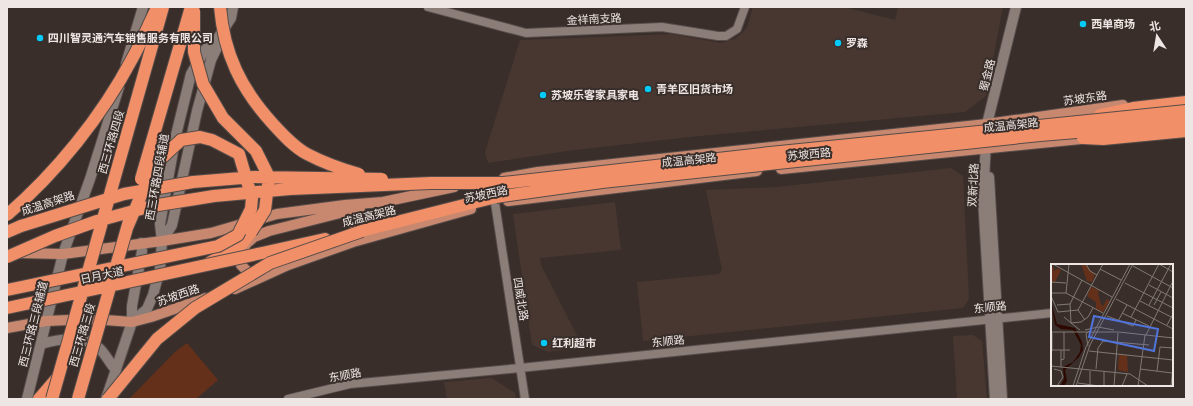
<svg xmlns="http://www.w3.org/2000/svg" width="1193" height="406" font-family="Quicksand,'Noto Sans SC',sans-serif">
<rect width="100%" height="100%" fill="#392e2a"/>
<path fill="#473730" d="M 753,7 L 844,7 L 895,20 L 898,7 L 1003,7 L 986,96 L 965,112 L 699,136 L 567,151 L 488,163 L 485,152 L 520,40 L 672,34 L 720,43 L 735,39 L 743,32 L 747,27 Z
M 951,168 L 963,176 L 969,299 L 963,308 L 643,341 L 637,282 L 719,274 L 722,270 L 706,190 L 777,187 Z
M 615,202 L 621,250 L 540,258 L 541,265 L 583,347 L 548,352 L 532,345 L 513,214 Z
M 973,335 L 982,341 L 987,399 L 957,399 L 953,336 Z
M 492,378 L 515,393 L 516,399 L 447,399 L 444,382 Z"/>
<path fill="#64301a" d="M 187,343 L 218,380 L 196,399 L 129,399 L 175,352 Z"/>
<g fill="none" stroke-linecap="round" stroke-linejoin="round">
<g stroke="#564c49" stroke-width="10">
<path id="street" d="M 428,7 L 526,33 L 662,27 L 718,36 L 726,36 L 737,29 L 745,7
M 495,203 L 525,399
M 288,399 L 350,384 L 520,368 L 1052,313"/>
</g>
<g stroke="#564c49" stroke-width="12">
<path id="secondary" d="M 126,64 L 143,7
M 989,177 L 1002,399
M 162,241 L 172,225 L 197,111 L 211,60 L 222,37
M 132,322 L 147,309 L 153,295 L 160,269 L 162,241 L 160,224 L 176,135 L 191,74 L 205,50 L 218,38 L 231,18 L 233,7
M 41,344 C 60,339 82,334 99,348 C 105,353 110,364 116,370
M 27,399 L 63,254 L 90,179 L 119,87
M 106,399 L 132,322 L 132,306 L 142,251 L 141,243
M 995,399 L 983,198 L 987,124 L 1016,7"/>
</g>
<g stroke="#564c49" stroke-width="12">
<path id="primary" d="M 781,169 L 1091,138
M 504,178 L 538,172 L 987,124 L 1123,105
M 508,201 L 757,171
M 19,253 L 63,254 L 162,241 L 211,233 L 277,214 L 345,205 L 383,202 L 454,187
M 258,275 L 248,272 L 241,265 L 240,258 L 246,244 L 254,237 L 269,231 L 360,208
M 235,289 L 288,265 L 353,242 L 471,209
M 7,328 L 46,321 L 92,319 L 132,322 L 151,317 L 206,298"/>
</g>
<g stroke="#564c49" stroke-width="14">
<path id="highway" d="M 1100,115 L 1133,108 L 1186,102
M 7,232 L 21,226
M 353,233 L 496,197
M 262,253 L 325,239
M 209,263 L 242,244 L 251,232
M 39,399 L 58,377"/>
</g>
<use href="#street" stroke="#8b7e79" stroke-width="8"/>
<use href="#secondary" stroke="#8b7e79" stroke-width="10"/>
<use href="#primary" stroke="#c8886f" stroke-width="10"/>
<use href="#highway" stroke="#f08f68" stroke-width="12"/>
<g stroke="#564c49" stroke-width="14" stroke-linecap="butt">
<path id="highway-bridge" d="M 220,7 C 224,54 241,89 273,124 C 283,135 294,147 307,154 C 324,163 341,169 359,174
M 194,11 L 194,52 L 203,84 L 223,118 L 256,151 L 269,177 L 265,210 L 251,232
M 1083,138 L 1103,139 L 1186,131
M 141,179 L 191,7
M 496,197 L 602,182 L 1040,135 L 1186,123
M 7,215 C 56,173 102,116 132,59 C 141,43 148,26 156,10
M 21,226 L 124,194 L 193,182 L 254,177 L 382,179
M 7,257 L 55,236 L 97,221 L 152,206 L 214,196 L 290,189 L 431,183 L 503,183 L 770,153 L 1186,111
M 7,290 L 218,246 L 238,235 L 251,209 L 252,198 L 239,154 L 212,140 L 200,137 L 181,140 L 154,165 L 127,228
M 7,308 L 262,253
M 52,399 L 163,7
M 78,399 L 129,221
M 108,399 L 157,339 L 195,308 L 270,263 L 362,231"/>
</g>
<use href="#highway-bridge" stroke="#f08f68" stroke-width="12"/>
</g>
<g fill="#04cbf9" stroke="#392e2a" stroke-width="1.5">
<circle cx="1083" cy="24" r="4"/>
<circle cx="40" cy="38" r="4"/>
<circle cx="838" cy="43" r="4"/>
<circle cx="648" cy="89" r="4"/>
<circle cx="543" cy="95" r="4"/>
<circle cx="544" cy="343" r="4"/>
</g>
<g text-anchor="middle" stroke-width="4" stroke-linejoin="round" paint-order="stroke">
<g font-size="11" fill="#eee6e4" stroke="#392e2a">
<text transform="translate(594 19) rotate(-3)" y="4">金祥南支路</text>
<text transform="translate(987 75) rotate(-76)" y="4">蜀金路</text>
<text transform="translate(1085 98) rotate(-8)" y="4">苏坡东路</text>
<text transform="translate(1011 125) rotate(-6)" y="4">成温高架路</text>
<text transform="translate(111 142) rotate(-74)" y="4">西三环路四段</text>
<text transform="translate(809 154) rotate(-5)" y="4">苏坡西路</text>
<text transform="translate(689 160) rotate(-6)" y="4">成温高架路</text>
<text transform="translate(157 177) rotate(-80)" y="4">西三环路四段辅道</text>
<text transform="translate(973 185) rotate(-87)" y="4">双新北路</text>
<text transform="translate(486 194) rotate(-12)" y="4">苏坡西路</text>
<text transform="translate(48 203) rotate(-18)" y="4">成温高架路</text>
<text transform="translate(369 216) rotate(-14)" y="4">成温高架路</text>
<text transform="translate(102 275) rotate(-12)" y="4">日月大道</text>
<text transform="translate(178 295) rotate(-19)" y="4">苏坡西路</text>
<text transform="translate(521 299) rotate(81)" y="4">四威北路</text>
<text transform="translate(990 307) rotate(-6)" y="4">东顺路</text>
<text transform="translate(33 324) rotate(-76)" y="4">西三环路三段辅道</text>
<text transform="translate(82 335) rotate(-74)" y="4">西三环路三段</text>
<text transform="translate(668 341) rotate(-6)" y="4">东顺路</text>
<text transform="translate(345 375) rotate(-10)" y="4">东顺路</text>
</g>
<g font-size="11" font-weight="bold" fill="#eee6e4" stroke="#392e2a" text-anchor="start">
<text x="1091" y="28">西单商场</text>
<text x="48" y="42">四川智灵通汽车销售服务有限公司</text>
<text x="846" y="47">罗森</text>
<text x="656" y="93">青羊区旧货市场</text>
<text x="551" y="99">苏坡乐客家具家电</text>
<text x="552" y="347">红利超市</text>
</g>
</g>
<g transform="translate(1051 264)">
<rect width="122" height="122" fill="#392e2a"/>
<path d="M 30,0 L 34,0 L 44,11 L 41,18 L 36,17 ZM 3,2 L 3,7 L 7,4 L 10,6 L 4,18 L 0,18 L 0,5 ZM 40,23 L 48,26 L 47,30 L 50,40 L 52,42 L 56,35 L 59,37 L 52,48 L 45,45 L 45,38 L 36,32 ZM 68,91 L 76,91 L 77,108 L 67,106 Z" fill="#64301a"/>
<path d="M 0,38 L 6,60 L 24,64 L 31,78 L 32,86 L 28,93 L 14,106 L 16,117 L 13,122 L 9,122 L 13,115 L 12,103 L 22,98 L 29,88 L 30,81 L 22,66 L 10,65 L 4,61 Z" fill="#2c0800"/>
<path fill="none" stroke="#817874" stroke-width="1" d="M 2,0 L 61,33M 35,0 L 39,7 L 46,11M 108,0 L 122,8M 82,2 L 122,24M 49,5 L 70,16M 0,18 L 15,19M 74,19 L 122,44M 98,21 L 122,34M 0,29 L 15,29 L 52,49M 15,29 L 18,0M 0,32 L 7,48M 65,35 L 122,65M 89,37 L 122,54M 6,41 L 19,40M 98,41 L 120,0M 103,41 L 110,28M 27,46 L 34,56M 7,48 L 27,46 L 52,0M 71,49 L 98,62M 56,52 L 82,62 L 85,56M 13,53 L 20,59 L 30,58 L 37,53 L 42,44M 80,53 L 108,0M 67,57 L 76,41M 116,61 L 122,50M 29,66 L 20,59 L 19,40 L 31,16M 34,66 L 47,63 L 63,66M 0,68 L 68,68 L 122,74M 1,69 L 1,87M 95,71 L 122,17M 37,82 L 35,70 L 38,67M 1,86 L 19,86M 10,86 L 10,103M 38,87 L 122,96M 10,96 L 13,95 L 13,68M 0,102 L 79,110 L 97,122M 3,105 L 10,107 L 12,113 L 6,122M 45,105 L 47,84 L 52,77 L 98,81M 89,105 L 121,109M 106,107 L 109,83 L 122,84M 53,108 L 53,122M 27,119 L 48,122M 22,122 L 35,83 L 79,0M 25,122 L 39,81 L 82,0M 39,122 L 39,107M 63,122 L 67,69M 71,122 L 76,110M 87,122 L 94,71M 120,122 L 122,103"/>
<path fill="#5174db" fill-opacity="0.15" stroke="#5174db" stroke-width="2" d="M 43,52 L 107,65 L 103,87 L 38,73 Z"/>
<rect width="122" height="122" fill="none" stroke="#eee6e4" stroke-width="2"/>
</g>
<rect width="1193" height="406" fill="none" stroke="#eee6e4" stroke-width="16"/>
<g transform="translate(1157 36) rotate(348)" stroke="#392e2a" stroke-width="3" paint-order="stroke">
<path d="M0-3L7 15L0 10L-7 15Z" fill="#eee6e4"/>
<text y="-6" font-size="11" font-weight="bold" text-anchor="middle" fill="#eee6e4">北</text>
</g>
</svg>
